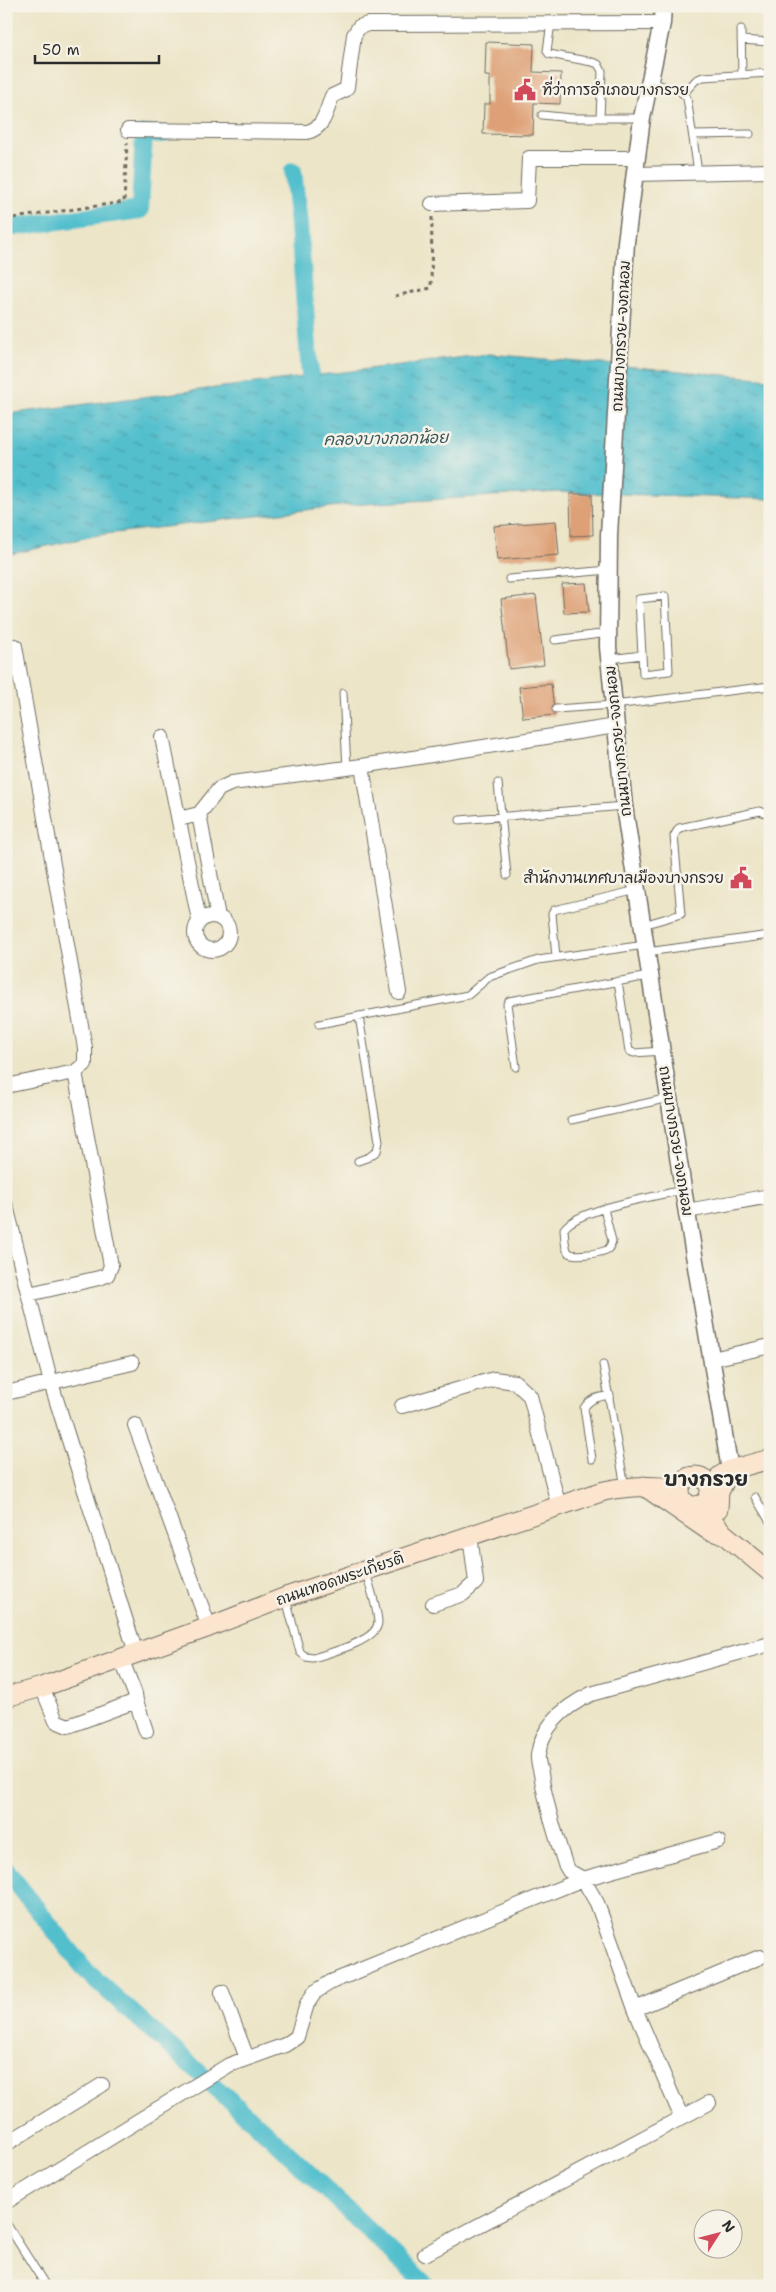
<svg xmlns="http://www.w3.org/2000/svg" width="776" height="2292" font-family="'Shantell Sans','Playpen Sans Thai',sans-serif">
<defs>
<pattern id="water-ripples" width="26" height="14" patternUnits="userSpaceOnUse" patternTransform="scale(1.25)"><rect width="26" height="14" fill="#53bfcd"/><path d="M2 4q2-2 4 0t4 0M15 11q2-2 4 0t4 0" fill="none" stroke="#459ba7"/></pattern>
</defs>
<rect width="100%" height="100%" fill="#f7f3e8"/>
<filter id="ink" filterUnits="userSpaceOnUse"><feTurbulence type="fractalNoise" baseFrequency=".02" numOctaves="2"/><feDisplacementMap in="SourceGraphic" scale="10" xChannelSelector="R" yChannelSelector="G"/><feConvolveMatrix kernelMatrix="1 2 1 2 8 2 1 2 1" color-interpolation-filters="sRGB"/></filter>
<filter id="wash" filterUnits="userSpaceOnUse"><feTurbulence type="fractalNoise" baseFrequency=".0096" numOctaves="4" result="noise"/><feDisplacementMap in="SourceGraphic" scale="20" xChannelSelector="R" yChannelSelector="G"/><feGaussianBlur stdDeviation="1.12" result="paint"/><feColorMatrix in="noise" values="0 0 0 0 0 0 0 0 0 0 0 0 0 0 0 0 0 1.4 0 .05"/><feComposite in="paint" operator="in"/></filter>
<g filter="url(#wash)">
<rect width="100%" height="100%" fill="#ece5c8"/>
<path fill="url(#water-ripples)" stroke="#3f757c" d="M 489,354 L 770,379 L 770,499 L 558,492 L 347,505 L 98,535 L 6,555 L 6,414 Z"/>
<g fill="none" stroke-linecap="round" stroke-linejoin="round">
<path stroke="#53bfcd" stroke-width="18" d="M 293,171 L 299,225 L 312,402
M 6,228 L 140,210 L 144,134 L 163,134
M 6,1870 L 88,1973 L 272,2138 L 427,2286"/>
</g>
<g id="blocks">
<path fill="#dea076" d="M 486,42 L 534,44 L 533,72 L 561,73 L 560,104 L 534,103 L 533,135 L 483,134 L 484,104 L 490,104 L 490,76 L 485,76 Z
M 570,494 L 592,494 L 593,535 L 571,536 Z
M 556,521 L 559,555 L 497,560 L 494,526 Z
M 586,583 L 589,612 L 564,613 L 562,584 Z
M 536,595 L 544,665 L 509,669 L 501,599 Z
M 551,684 L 555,715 L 523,718 L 519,687 Z"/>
</g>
</g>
<g filter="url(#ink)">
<use href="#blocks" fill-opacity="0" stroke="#6f6c62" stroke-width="1"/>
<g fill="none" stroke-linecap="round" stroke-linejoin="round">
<g stroke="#6f6c62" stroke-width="9">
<path id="service" d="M 551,23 L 547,51 L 549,54 L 592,62 L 598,64 L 602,71 L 600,118
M 741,29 L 742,74
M 741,40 L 770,42
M 650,82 L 680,91 L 687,98 L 698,172
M 684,93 L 696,80 L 703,77 L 770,73
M 542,115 L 571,118 L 641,118
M 694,135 L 750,134
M 509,579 L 608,570
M 555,640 L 608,633
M 610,659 L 642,655 L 643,674 L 669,671 L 665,596 L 639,599 L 642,655
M 343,693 L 347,768
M 556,709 L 614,705 L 770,686
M 498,783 L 507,875
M 460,820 L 624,806
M 643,925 L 681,914 L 674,836 L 679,828 L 760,811 L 770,815
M 647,952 L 770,935
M 556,957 L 552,914 L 554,910 L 637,890
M 618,981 L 629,1051 L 634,1053 L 662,1051
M 319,1024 L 468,995 L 489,977 L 538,960 L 645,945
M 516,1067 L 507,1004 L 509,1001 L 649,976
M 571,1120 L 669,1098
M 358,1161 L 369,1157 L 377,1151 L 379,1141 L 359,1016
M 604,1209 L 612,1241 C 611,1244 611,1246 608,1249 C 603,1253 574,1257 569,1253 C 564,1248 565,1236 564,1229 C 577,1209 658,1196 683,1190
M 603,1365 L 625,1487
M 592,1459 L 584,1408 C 590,1398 599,1397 610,1395
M 755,1497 L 770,1522
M 286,1599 L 300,1652 L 306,1657 L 313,1658 C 329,1653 378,1641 378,1622 C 377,1606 370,1588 366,1572
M 6,2223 L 46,2286"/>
</g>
<g stroke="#6f6c62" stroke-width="16">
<path id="minor" d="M 128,130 L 307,132 C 324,128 326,112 332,96 L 345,90 L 347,87 L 354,35 L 359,27 L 368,24 L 662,23
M 635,174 L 770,171
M 432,204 L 527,201 L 529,158 L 637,158
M 15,646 L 85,1048 L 85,1064 L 75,1072
M 162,737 L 199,920
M 362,766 L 399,992
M 199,814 L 218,917
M 179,819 L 199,814 L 219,789 L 232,783 L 362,766 L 616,726
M195 933a17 17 0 1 1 34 0a17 17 0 1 1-34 0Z
M 6,1086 L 75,1072 L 111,1266 L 107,1275 L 99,1278 L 29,1294
M 6,1206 L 51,1383 L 136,1653
M 687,1211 L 770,1196
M 712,1359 L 770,1346
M 6,1393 L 132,1363
M 402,1406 L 494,1379 L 515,1382 L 530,1396 L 559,1507
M 135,1425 L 209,1627
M 433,1604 L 463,1594 L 476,1582 L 470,1535
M 42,1687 L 56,1721 L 68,1726 L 74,1724 L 136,1701 L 135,1694 L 121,1658
M 136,1701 L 146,1731
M 718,1841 L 583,1879 L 569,1871 L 565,1864 C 555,1834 546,1805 541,1774 C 540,1768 537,1761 538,1755 C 542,1725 566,1706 591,1694 L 770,1644
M 222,1992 L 247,2058
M 635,2009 L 760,1957
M 6,2144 L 102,2085
M 6,2202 L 229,2065 L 285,2045 L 297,2037 L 307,2004 L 315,1992 L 331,1982 L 583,1879 L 597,1903 L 635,2009 L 681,2116
M 425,2254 L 709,2103"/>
</g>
<g stroke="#6f6c62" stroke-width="19">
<path id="tertiary" d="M 663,6 L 662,23 L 642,118 L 626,242 L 609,535 L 608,647 L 624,806 L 684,1195 L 730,1470"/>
</g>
<g stroke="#6f6c62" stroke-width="21">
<path id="secondary" d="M 720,1476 L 730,1470 L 770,1459
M680 1491a15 15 0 1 1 30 0a15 15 0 1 1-30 0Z
M 644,1486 L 708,1530 L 719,1533
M 699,1505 L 723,1533 L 770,1572
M 718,1509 L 719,1492 L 730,1470
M 6,1697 L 42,1687 L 209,1627 L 286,1597 L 604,1491 C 630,1486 654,1485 680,1489"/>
</g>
<path stroke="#6f6c62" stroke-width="3" stroke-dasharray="4 4" stroke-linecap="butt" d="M 6,219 L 124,202 L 127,143
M 395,296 L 431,288 L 432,217"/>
<use href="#service" stroke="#fff" stroke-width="7"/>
<use href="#minor" stroke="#fff" stroke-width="14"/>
<use href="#tertiary" stroke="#fff" stroke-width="16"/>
<use href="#secondary" stroke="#fbe5cf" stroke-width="19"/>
</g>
</g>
<defs>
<g id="civic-bare" transform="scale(1.725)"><path d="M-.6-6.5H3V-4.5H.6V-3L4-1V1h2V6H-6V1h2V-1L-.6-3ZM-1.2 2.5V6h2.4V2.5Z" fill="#d1495b" stroke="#f7f3e8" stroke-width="2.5" paint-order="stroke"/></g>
</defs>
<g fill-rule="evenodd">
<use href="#civic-bare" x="525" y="90"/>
<use href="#civic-bare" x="741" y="878"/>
</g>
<g text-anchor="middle" stroke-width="5" stroke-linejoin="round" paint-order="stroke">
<g font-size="15" fill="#2b2b2b" stroke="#f7f3e8" text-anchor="start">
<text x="542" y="95">ที่ว่าการอำเภอบางกรวย</text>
<text x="724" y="883" text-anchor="end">สำนักงานเทศบาลเมืองบางกรวย</text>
</g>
<g font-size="15" fill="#2b2b2b" stroke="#f7f3e8">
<text transform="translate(621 336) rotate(-87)" y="5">ถนนบางกรวย-จงถนอม</text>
<text transform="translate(618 741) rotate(-96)" y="5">ถนนบางกรวย-จงถนอม</text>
<text transform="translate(676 1141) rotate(81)" y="5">ถนนบางกรวย-จงถนอม</text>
<text transform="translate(340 1579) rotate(-19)" y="5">ถนนเทอดพระเกียรติ</text>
</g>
<g font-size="16" font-style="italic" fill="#37575c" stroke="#f7f3e8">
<text transform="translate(386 438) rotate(-1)" y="6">คลองบางกอกน้อย</text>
</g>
<g font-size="20" font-weight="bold" fill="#2b2b2b" stroke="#f7f3e8">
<text x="706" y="1486">บางกรวย</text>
</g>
</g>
<rect width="776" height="2292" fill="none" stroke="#f7f3e8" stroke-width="25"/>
<g transform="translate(718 2234) rotate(54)"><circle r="24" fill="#f7f3e8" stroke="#a5a39c"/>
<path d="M0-4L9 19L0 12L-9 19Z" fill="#d1495b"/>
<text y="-8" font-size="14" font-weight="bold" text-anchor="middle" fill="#2b2b2b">N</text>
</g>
<path d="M35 55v8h124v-8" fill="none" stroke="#2b2b2b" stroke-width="2.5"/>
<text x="42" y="55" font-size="15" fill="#2b2b2b" stroke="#f7f3e8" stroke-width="4" paint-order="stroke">50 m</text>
</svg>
